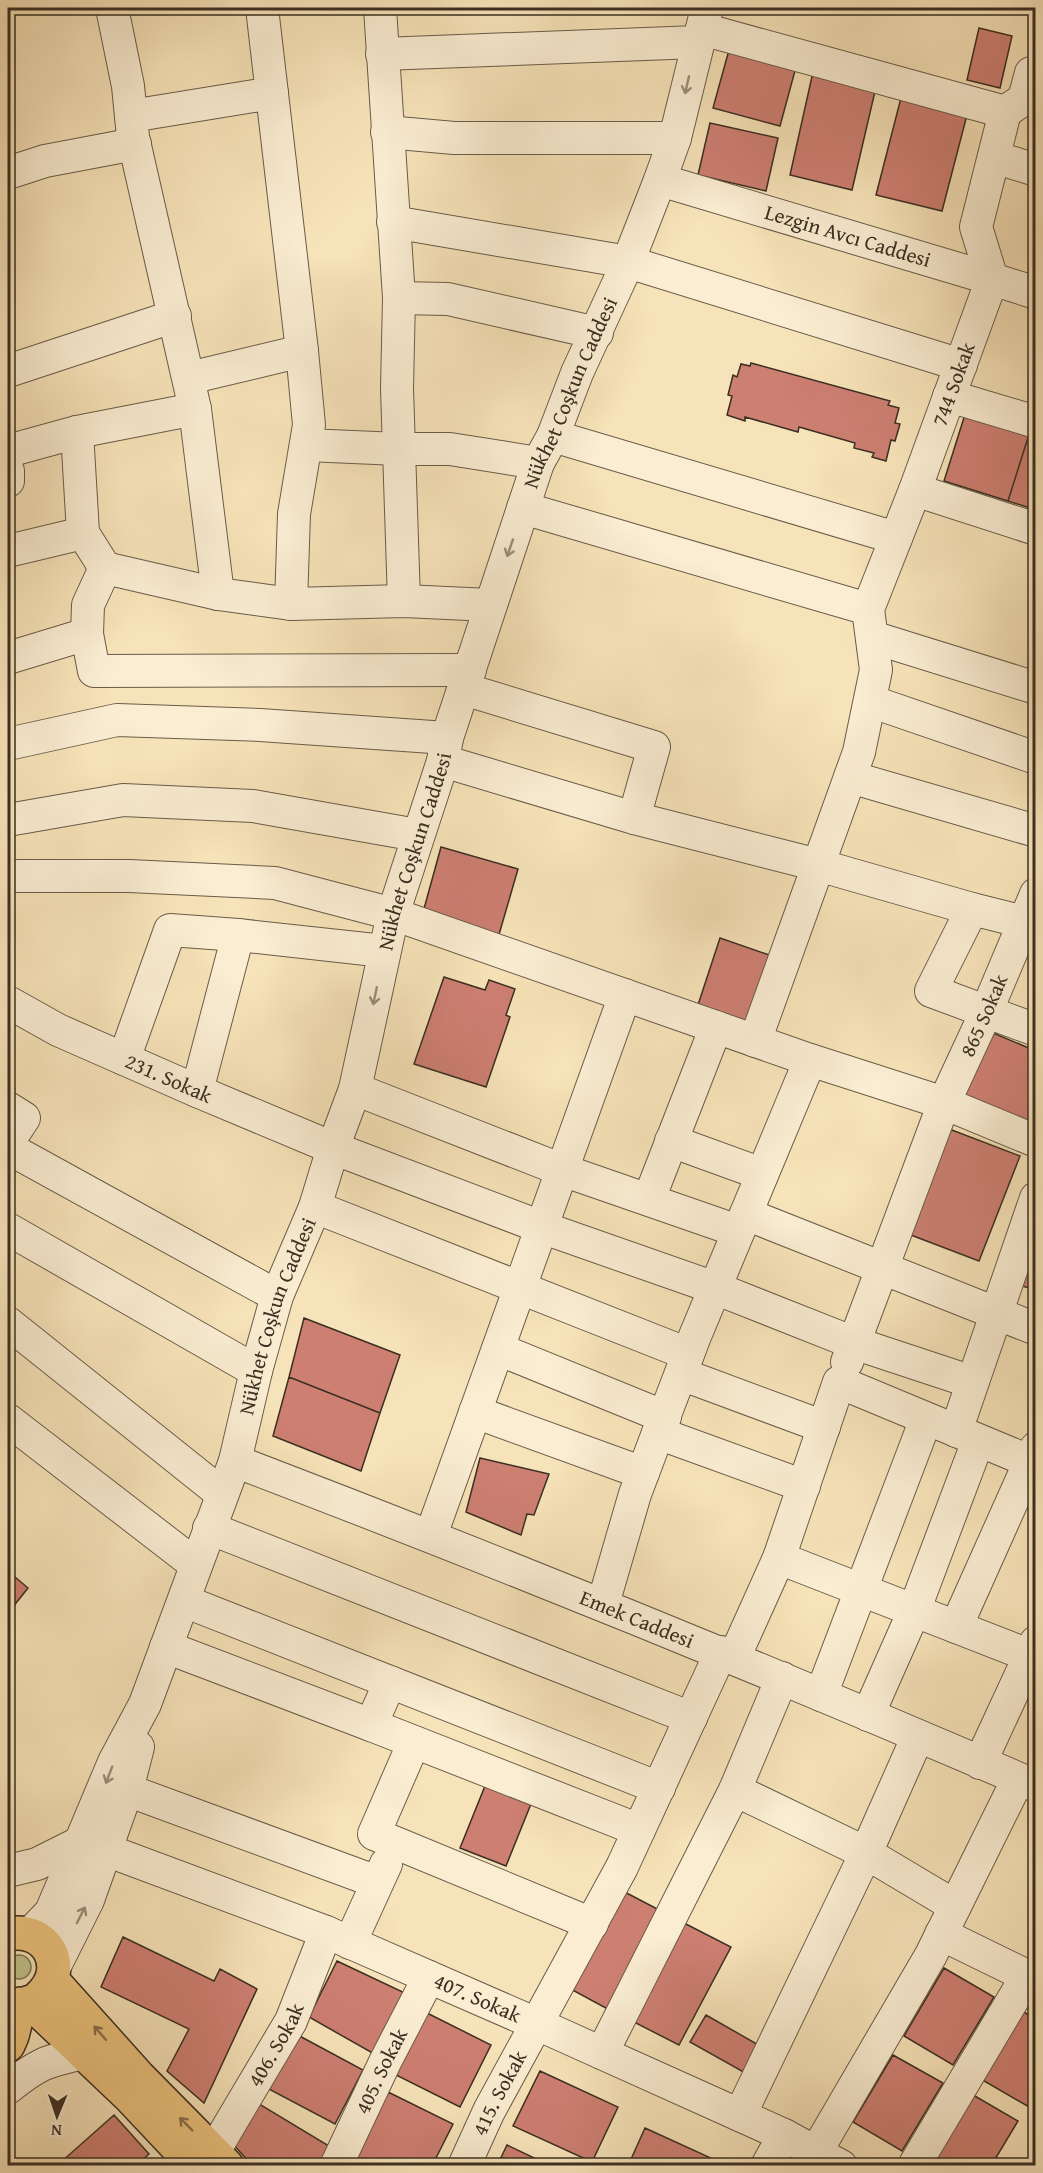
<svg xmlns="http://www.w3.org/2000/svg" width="1043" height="2173" font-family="'Gentium Book Plus',serif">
<rect width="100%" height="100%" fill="#f7e3b9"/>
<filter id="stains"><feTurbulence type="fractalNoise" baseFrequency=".00333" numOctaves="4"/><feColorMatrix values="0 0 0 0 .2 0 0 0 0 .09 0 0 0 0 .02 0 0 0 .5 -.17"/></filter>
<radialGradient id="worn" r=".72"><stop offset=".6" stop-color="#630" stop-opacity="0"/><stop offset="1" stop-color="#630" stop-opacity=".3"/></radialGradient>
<path fill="#c1c38c" stroke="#7e7957" stroke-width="1.5" d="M7 1967a12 12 0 1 1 24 0a12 12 0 1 1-24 0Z"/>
<path fill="#cd7f72" stroke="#3a2f22" stroke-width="1.5" d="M 979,28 L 1012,36 L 1000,88 L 967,80 Z
M 729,50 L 796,67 L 780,126 L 713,108 Z
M 813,72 L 876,87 L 852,190 L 790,175 Z
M 902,94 L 968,111 L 942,211 L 876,195 Z
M 710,123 L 778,138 L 766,191 L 698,175 Z
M 751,363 L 890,401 L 888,405 L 899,408 L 895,423 L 900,424 L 895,441 L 891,440 L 886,461 L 872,457 L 874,453 L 854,448 L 855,443 L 799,427 L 798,432 L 745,417 L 745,421 L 727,415 L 732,396 L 728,395 L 733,375 L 737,377 L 741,364 L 750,366 Z
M 967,408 L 1031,428 L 1008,501 L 944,481 Z
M 1031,428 L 1036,429 L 1036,510 L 1008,501 Z
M 441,847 L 518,869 L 498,938 L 422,916 Z
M 720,938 L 775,957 L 750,1032 L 695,1014 Z
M 444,977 L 485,990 L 489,980 L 515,989 L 506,1015 L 510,1017 L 486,1087 L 414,1064 Z
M 986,1030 L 1036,1051 L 1036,1126 L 959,1098 Z
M 944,1127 L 1020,1156 L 979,1261 L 903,1232 Z
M 1036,1237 L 1036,1290 L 1015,1284 Z
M 304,1318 L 400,1355 L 380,1413 L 289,1377 Z
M 289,1377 L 380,1413 L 361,1471 L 273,1436 Z
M 480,1458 L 549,1474 L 534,1515 L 527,1514 L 521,1535 L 466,1512 Z
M 8,1571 L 28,1588 L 8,1613 Z
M 487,1781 L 533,1799 L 506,1866 L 460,1848 Z
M 617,1888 L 667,1914 L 615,2013 L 565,1986 Z
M 680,1921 L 731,1947 L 679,2045 L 628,2019 Z
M 123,1937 L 214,1981 L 220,1969 L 257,1989 L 204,2103 L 167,2071 L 189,2029 L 101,1987 Z
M 337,1961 L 407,1994 L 376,2055 L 309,2017 Z
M 944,1968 L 994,1997 L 953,2065 L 904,2036 Z
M 1020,2010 L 1036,2019 L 1036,2095 L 1029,2107 L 979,2078 Z
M 425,2012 L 491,2045 L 460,2107 L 394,2074 Z
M 706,2015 L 762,2047 L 747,2074 L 690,2042 Z
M 294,2033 L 363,2070 L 335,2124 L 265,2087 Z
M 893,2055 L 943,2083 L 902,2151 L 853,2122 Z
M 540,2071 L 618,2107 L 592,2162 L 513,2126 Z
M 388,2092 L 453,2124 L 432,2166 L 351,2166 Z
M 968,2092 L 1018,2121 L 991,2166 L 937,2166 L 928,2160 Z
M 254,2101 L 329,2146 L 320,2166 L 253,2166 L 230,2141 Z
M 114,2115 L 149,2154 L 136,2166 L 64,2166 L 61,2162 Z
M 645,2128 L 724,2164 L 723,2166 L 628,2166 Z
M 507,2145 L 551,2166 L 497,2166 Z"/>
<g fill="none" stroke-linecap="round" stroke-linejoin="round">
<g stroke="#695c48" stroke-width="34">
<g id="minor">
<path d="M 112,8 L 128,86 L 133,137 L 195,409 L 218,594"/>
<path d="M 380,8 L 399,298 L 397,389 L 404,601"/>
<path d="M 702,29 L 1005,112"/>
<path d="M 382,54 L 697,42"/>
<path d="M 131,116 L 272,93"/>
<path d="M 387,132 L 454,138 L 675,138"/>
<path d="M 994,157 L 1036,170"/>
<path d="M 8,173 L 45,161 L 135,144"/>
<path id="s1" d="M 660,180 L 992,279 L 1036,293"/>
<path d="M 393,222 L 628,262 L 961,365"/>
<path d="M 992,279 L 976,227 L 1005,112 L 1024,99 L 1031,73 L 1036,75"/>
<path d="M 399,298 L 448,299 L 597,333"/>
<path d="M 8,371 L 175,316"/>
<path d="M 189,378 L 302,351 L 262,8"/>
<path d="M 949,396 L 1036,422"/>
<path d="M 195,409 L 77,432 L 83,533 L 105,568 L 218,594 L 291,604 L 404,601 L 490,605"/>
<path d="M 553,436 L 896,538"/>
<path d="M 306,445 L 399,449 L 450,449 L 538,463"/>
<path d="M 8,451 L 77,432"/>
<path d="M 8,471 L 8,481"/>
<path d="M 915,490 L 1036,529"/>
<path d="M 523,508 L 868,609"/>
<path d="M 8,551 L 83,533"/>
<path d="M 291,604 L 294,514 L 309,425 L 302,351"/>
<path d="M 87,634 L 88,605 L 105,568"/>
<path d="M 872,637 L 1036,688"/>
<path d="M 8,658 L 87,634 L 94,671 L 470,670"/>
<path d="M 464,689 L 654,747 L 634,818"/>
<path d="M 870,701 L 1036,758"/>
<path d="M 8,744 L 117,720 L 260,725 L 447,738"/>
<path d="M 443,761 L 634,818 L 818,865 L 972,909 L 931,991 L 1036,1030"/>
<path d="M 850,777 L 1036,831"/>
<path d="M 8,820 L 123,800 L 253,806 L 417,835"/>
<path id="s2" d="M 8,876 L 129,876 L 275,883 L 393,914 L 810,1060 L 944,1103 L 987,1010 L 1036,894"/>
<path d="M 972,909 L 1024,922"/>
<path id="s3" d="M 8,1002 L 58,1030 L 197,1091 L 333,1148 L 541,1227 L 715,1288 L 854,1343 L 972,1382"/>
<path id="s4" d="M 755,1041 L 859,752 L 876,670 L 868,609 L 915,490 L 992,279"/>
<path d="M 124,1059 L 170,930 L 238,935"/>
<path d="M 355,1089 L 562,1170 L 738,1231"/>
<path d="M 197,1091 L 238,935 L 384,951"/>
<path d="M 8,1108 L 24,1118 L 8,1142"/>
<path d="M 671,1141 L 762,1174"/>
<path d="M 8,1148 L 277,1296"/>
<path d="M 649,1199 L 716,1027"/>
<path d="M 315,1207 L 688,1354"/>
<path d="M 746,1214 L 1036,1329"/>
<path d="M 8,1229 L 256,1371"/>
<path d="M 8,1323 L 222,1494"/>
<path d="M 498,1349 L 665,1417"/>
<path d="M 847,1362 L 944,1103 L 1036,1141"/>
<path d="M 681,1374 L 824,1427"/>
<path d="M 475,1412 L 643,1473"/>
<path d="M 8,1420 L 196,1565"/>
<path d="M 956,1431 L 1036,1198"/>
<path d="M 658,1433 L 804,1486"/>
<path id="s5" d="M 235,1461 C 505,1564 771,1672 1036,1786"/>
<path d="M 209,1528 L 691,1718"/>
<path d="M 431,1535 L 625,995"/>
<path d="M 779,1558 L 839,1382 L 1036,1464"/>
<path d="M 184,1601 L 659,1788"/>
<path d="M 603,1604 L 635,1494 L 658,1433 L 695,1336 L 810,1060"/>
<path d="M 956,1627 L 1036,1448"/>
<path d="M 166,1647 L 371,1725"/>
<path d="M 734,1658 L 779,1558 L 1036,1658"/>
<path d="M 390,1682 L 371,1725 L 639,1830"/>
<path d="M 821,1695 L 926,1419"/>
<path d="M 868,1715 L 914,1611 L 978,1441"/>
<path d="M 414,1742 L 374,1834 L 592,1924"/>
<path d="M 980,1763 L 1036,1642"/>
<path d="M 127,1790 L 377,1882"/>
<path d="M 735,1790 L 782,1678"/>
<path id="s6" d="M 106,1850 L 326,1932 L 555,2032 L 784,2135 L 841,2166"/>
<path d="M 8,1871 L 37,1864 L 79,1843"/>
<path id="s7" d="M 30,1934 L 51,1912 L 114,1762 L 145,1704 L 235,1461 L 256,1371 L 277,1296 L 315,1207 L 333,1148 L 355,1089 L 393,914 L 443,761 L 447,738 L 538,463 L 553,436 L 577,373 L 628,262 L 660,180 L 675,138 L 707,8"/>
<path d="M 941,1934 L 1027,1976"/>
<path d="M 350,1943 L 386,1864"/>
<path d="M 54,1968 L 88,1900 L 127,1790 L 138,1747"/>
<path d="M 602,2053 L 735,1790 L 866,1853 L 918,1736"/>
<path d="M 8,2088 C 38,2064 46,2061 84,2053"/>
<path d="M 740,2115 L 866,1853 L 955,1906"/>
<path id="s8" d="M 214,2151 L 291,2021 L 326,1932"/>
<path d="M 816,2152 L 931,1955 L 1018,1779"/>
<path id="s9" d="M 336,2166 L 385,2062 L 429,1977"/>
<path id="s10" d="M 464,2166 L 489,2111 L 622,1867 L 721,1652"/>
<path d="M 767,2166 L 784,2135"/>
<path d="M 914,2166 L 1027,1976 L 1036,1981"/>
</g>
</g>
<g stroke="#3a2f22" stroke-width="36">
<path id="major" d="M 8,1934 C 47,1926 70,1968 40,1996
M 52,1980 L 139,2077 L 227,2166
M 30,2002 L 129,2096 L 195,2166
M 8,2045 L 12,2036 L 20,2004"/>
</g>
<use href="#minor" stroke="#faedd2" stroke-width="32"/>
<use href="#major" stroke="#ecc27c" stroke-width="33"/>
</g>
<defs><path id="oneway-shaft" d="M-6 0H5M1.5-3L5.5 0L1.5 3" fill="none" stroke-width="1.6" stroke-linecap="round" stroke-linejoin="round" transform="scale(1.5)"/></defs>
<g stroke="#9a8e7a">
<use href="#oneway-shaft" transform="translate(687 85) rotate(103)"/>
<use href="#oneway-shaft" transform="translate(510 548) rotate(109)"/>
<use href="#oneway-shaft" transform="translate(375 996) rotate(102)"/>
<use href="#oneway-shaft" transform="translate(109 1775) rotate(111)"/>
<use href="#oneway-shaft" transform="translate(81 1915) rotate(-63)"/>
</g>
<g stroke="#8a714a">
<use href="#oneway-shaft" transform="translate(100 2033) rotate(-131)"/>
<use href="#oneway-shaft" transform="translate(186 2124) rotate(-135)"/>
</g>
<g text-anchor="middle" stroke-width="4.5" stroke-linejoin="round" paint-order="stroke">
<g font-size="21" fill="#3a2f22" stroke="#faedd2">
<text dy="7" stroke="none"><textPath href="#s1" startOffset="196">Lezgin Avcı Caddesi</textPath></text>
<text dy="7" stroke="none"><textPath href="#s4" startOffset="693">744 Sokak</textPath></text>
<text dy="7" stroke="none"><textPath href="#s7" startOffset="1640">Nükhet Coşkun Caddesi</textPath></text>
<text dy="7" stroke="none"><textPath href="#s7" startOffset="1155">Nükhet Coşkun Caddesi</textPath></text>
<text dy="7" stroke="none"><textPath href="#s2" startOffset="1068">865 Sokak</textPath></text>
<text dy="7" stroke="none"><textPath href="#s3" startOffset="178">231. Sokak</textPath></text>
<text dy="7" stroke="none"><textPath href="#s7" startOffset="669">Nükhet Coşkun Caddesi</textPath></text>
<text dy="7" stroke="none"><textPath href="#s5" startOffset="432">Emek Caddesi</textPath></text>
<text dy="7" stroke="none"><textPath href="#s6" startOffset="400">407. Sokak</textPath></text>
<text dy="7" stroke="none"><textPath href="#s8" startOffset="123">406. Sokak</textPath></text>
<text dy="7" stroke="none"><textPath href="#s9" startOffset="105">405. Sokak</textPath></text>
<text dy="7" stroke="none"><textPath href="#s10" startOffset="81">415. Sokak</textPath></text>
</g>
</g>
<rect width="1043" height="2173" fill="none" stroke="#f7e3b9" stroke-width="30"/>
<rect x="9" y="9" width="1025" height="2155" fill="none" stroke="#3a2f22" stroke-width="3"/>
<rect x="15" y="15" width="1013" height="2143" fill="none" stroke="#3a2f22" stroke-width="1.5"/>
<g transform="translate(57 2116) rotate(182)" stroke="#faedd2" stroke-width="4.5" paint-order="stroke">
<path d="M0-4.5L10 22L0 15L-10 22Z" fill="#3a2f22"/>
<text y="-9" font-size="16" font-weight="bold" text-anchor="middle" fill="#3a2f22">N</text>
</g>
<rect width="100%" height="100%" filter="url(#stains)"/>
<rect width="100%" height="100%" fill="url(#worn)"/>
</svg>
